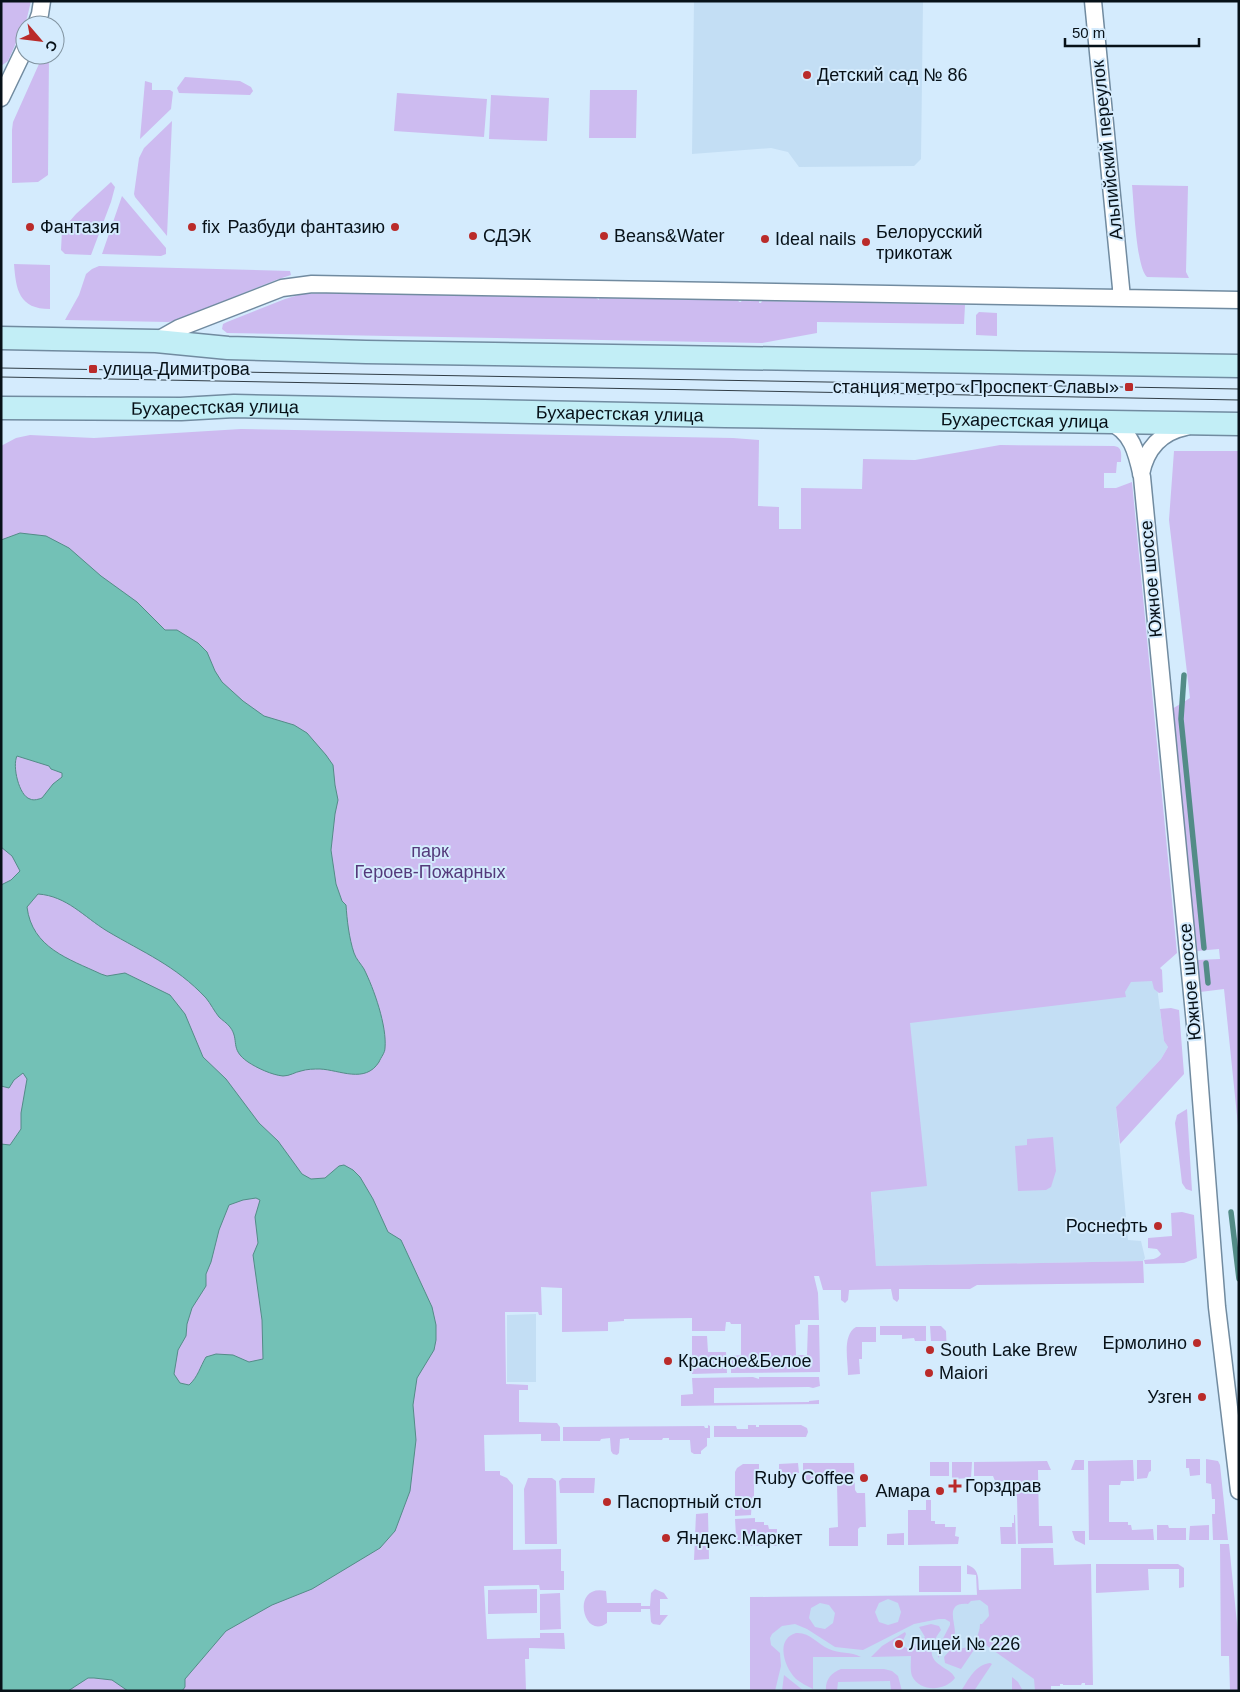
<svg xmlns="http://www.w3.org/2000/svg" width="1240" height="1692" font-family="Helvetica,sans-serif">
<rect width="100%" height="100%" fill="#d4ebfd"/>
<path fill="#c3def4" d="M 694,1 L 923,1 L 921,159 L 914,166 L 799,167 L 788,152 L 771,148 L 692,154 Z
M 1155,971 L 1164,1041 L 1168,1047 L 1161,1059 L 1116,1107 L 1128,1240 L 1141,1241 L 1145,1258 L 1143,1261 L 876,1266 L 869,1158 L 894,995 Z
M 536,1314 L 536,1382 L 507,1382 L 507,1315 Z
M 1048,1594 L 1049,1691 L 750,1691 L 750,1597 Z"/>
<path fill="#cdbbf0" fill-rule="evenodd" d="M 1,1 L 31,1 L 27,18 L 8,61 L 1,66 Z
M 43,55 L 49,55 L 48,175 L 38,182 L 12,183 L 12,130 L 13,122 Z
M 185,77 L 240,81 L 251,87 L 253,91 L 250,95 L 179,93 L 177,88 Z
M 145,81 L 152,83 L 152,90 L 170,90 L 173,92 L 171,109 L 140,139 Z
M 590,90 L 637,90 L 636,138 L 589,138 Z
M 397,93 L 487,99 L 484,137 L 394,131 Z
M 491,95 L 549,98 L 547,141 L 489,139 Z
M 172,121 L 167,236 L 135,197 L 134,194 L 139,158 L 144,148 Z
M 111,182 L 115,187 L 111,202 L 91,255 L 65,254 L 61,250 L 62,230 L 76,214 Z
M 1132,185 L 1188,186 L 1186,272 L 1189,278 L 1147,277 C 1136,267 1134,203 1132,185 Z
M 122,196 L 166,248 L 166,254 L 161,256 L 102,254 Z
M 14,264 L 50,265 L 50,309 C 19,309 16,290 14,264 Z
M 99,266 L 290,271 L 291,275 L 276,280 L 174,321 L 168,322 L 65,320 L 79,295 L 86,274 L 92,269 Z
M 330,293 L 596,298 L 599,300 L 599,298 L 738,300 L 739,302 L 741,302 L 742,300 L 759,301 L 759,303 L 761,303 L 762,301 L 965,305 L 964,324 L 817,322 L 817,333 L 762,343 L 227,333 L 222,329 L 223,324 L 227,322 L 285,299 L 302,294 Z
M 979,312 L 997,313 L 997,336 L 976,335 L 976,315 Z
M 241,429 L 733,438 L 759,440 L 758,506 L 779,507 L 779,529 L 801,529 L 801,488 L 862,489 L 863,459 L 915,460 L 1000,445 L 1114,446 C 1123,447 1121,455 1121,462 L 1117,462 L 1116,473 L 1104,473 L 1104,488 L 1116,488 L 1132,482 L 1177,953 L 1160,968 L 1162,970 L 1163,992 L 1159,993 L 1154,989 L 1152,981 L 1131,982 L 1125,992 L 1126,997 L 910,1023 L 927,1186 L 871,1192 L 876,1266 L 1143,1261 L 1144,1283 L 977,1285 L 970,1289 L 899,1289 L 899,1299 L 897,1302 L 893,1299 L 891,1289 L 849,1290 L 848,1300 L 845,1303 L 841,1300 L 841,1290 L 823,1290 L 819,1276 L 814,1276 L 818,1293 L 819,1320 L 800,1320 L 800,1324 L 795,1325 L 796,1355 L 807,1355 L 808,1325 L 819,1325 L 820,1372 L 731,1373 L 731,1356 L 741,1355 L 741,1324 L 731,1324 L 730,1322 L 726,1322 L 725,1331 L 692,1331 L 692,1318 L 624,1319 L 624,1321 L 608,1322 L 608,1331 L 562,1332 L 562,1288 L 541,1287 L 542,1315 L 539,1315 L 538,1312 L 505,1312 L 506,1384 L 528,1385 L 528,1390 L 519,1390 L 519,1422 L 557,1423 L 560,1427 L 560,1441 L 541,1441 L 541,1434 L 484,1435 L 485,1471 L 500,1471 L 500,1475 L 507,1478 L 513,1485 L 513,1550 L 561,1549 L 561,1571 L 564,1571 L 564,1590 L 540,1590 L 539,1585 L 484,1586 L 487,1639 L 540,1638 L 540,1633 L 564,1633 L 565,1649 L 529,1648 L 529,1659 L 525,1659 L 526,1691 L 1,1691 L 1,446 L 16,438 L 30,435 L 94,438 Z
M 1174,451 L 1239,451 L 1239,1135 L 1224,989 L 1200,992 L 1198,960 L 1220,959 L 1219,949 L 1197,951 L 1172,709 L 1190,698 L 1169,520 Z
M 1171,1008 L 1179,1010 L 1184,1074 L 1120,1144 L 1116,1107 L 1161,1059 L 1168,1047 L 1164,1041 L 1160,1009 Z
M 1187,1109 L 1192,1191 L 1186,1189 L 1182,1183 L 1175,1123 L 1177,1115 Z
M 1053,1137 L 1056,1171 L 1051,1187 L 1046,1190 L 1018,1191 L 1015,1146 L 1027,1145 L 1027,1139 Z
M 1182,1212 L 1194,1215 L 1197,1258 L 1184,1263 L 1145,1264 L 1144,1260 C 1151,1259 1157,1260 1161,1254 L 1157,1249 L 1148,1248 L 1148,1238 L 1172,1236 L 1171,1213 Z
M 880,1326 L 926,1326 L 926,1341 L 915,1341 L 914,1338 L 902,1339 L 902,1335 L 880,1335 Z
M 930,1326 L 941,1326 L 946,1331 L 947,1357 L 946,1357 L 946,1344 L 944,1344 L 944,1341 L 931,1341 Z
M 856,1327 L 876,1327 L 876,1342 L 862,1342 L 862,1359 L 859,1359 L 860,1374 L 848,1375 C 848,1360 842,1335 856,1327 Z
M 692,1336 L 707,1336 L 708,1352 L 726,1352 L 727,1373 L 692,1374 Z
M 753,1377 L 759,1379 L 759,1377 L 819,1377 L 820,1386 L 813,1388 L 809,1387 L 714,1388 L 714,1403 L 809,1402 L 809,1401 L 819,1400 L 819,1404 L 681,1406 L 681,1395 L 693,1394 L 692,1378 Z
M 708,1425 L 710,1426 L 710,1438 L 707,1438 L 707,1446 L 701,1451 L 701,1454 L 694,1454 L 691,1452 L 690,1440 L 669,1440 L 669,1438 L 663,1438 L 662,1440 L 629,1440 L 629,1438 L 620,1439 L 619,1453 L 617,1455 L 613,1454 L 611,1451 L 610,1438 L 601,1439 L 600,1441 L 563,1441 L 563,1427 L 704,1426 L 705,1428 L 708,1428 Z
M 748,1425 L 756,1425 L 756,1427 L 759,1427 L 759,1425 L 801,1425 L 807,1428 L 808,1432 L 806,1437 L 714,1437 L 714,1426 L 736,1426 L 737,1429 L 748,1429 Z
M 1186,1459 L 1200,1459 L 1200,1475 L 1190,1476 L 1189,1468 L 1186,1468 Z
M 1206,1459 L 1218,1461 L 1220,1465 L 1228,1540 L 1213,1540 L 1212,1514 L 1215,1514 L 1215,1499 L 1212,1499 L 1211,1484 L 1206,1483 Z
M 1075,1460 L 1084,1460 L 1084,1470 L 1071,1470 Z
M 1133,1460 L 1134,1481 L 1121,1481 L 1120,1485 L 1109,1485 L 1109,1522 L 1128,1522 L 1128,1525 L 1131,1525 L 1132,1530 L 1153,1529 L 1154,1540 L 1089,1540 L 1088,1461 Z
M 1137,1460 L 1151,1460 L 1151,1471 L 1149,1472 L 1147,1478 L 1137,1479 Z
M 1047,1461 L 1051,1470 L 1038,1470 L 1039,1526 L 1052,1526 L 1053,1543 L 1018,1544 L 1017,1496 L 1014,1496 L 1014,1482 L 995,1481 L 993,1476 L 974,1476 L 974,1462 Z
M 930,1462 L 949,1462 L 949,1476 L 930,1476 Z
M 952,1462 L 972,1462 L 971,1478 L 952,1479 Z
M 798,1463 L 799,1473 L 797,1473 L 797,1479 L 779,1479 L 779,1464 Z
M 803,1463 L 854,1463 L 855,1490 L 857,1493 L 865,1493 L 866,1527 L 860,1527 L 858,1529 L 858,1546 L 829,1546 L 829,1528 L 838,1527 L 837,1484 L 834,1484 L 834,1481 L 819,1483 L 819,1481 L 806,1481 L 804,1479 L 805,1473 L 803,1473 Z
M 743,1464 L 759,1464 L 759,1474 L 757,1474 L 757,1478 L 754,1479 L 754,1498 L 752,1499 L 751,1515 L 752,1515 L 735,1516 L 735,1472 L 737,1468 Z
M 528,1478 L 552,1478 L 556,1481 L 557,1544 L 525,1544 L 524,1489 Z
M 562,1478 L 595,1478 L 594,1493 L 560,1493 L 559,1481 Z
M 926,1500 L 931,1500 L 931,1521 L 935,1521 L 935,1524 L 945,1524 L 945,1527 L 956,1527 L 955,1536 L 959,1537 L 958,1544 L 908,1545 L 908,1510 L 926,1510 Z
M 708,1513 L 709,1559 L 694,1560 L 696,1514 Z
M 1014,1515 L 1015,1515 L 1016,1544 L 1001,1544 L 1000,1527 L 1012,1527 L 1012,1523 L 1014,1523 Z
M 755,1518 L 755,1522 L 764,1522 L 764,1525 L 768,1525 L 769,1529 L 777,1529 L 777,1546 L 744,1546 L 738,1543 L 736,1536 L 735,1519 Z
M 1157,1525 L 1168,1525 L 1169,1528 L 1186,1528 L 1186,1540 L 1157,1540 Z
M 1209,1525 L 1209,1540 L 1189,1540 L 1190,1526 Z
M 1072,1531 L 1085,1531 L 1085,1545 L 1075,1540 Z
M 904,1533 L 904,1545 L 887,1545 L 887,1534 Z
M 1220,1544 L 1229,1544 L 1239,1643 L 1239,1691 L 1230,1691 L 1229,1656 L 1221,1656 Z
M 1021,1548 L 1053,1548 L 1054,1565 L 1091,1564 L 1093,1685 L 1085,1685 L 1085,1683 L 1082,1683 L 1081,1685 L 1063,1685 L 1063,1684 L 1060,1684 L 1060,1686 L 1051,1686 L 1051,1691 L 1035,1691 L 1034,1679 L 980,1641 L 961,1669 L 945,1663 L 944,1657 L 952,1648 C 956,1647 960,1649 964,1648 C 974,1645 980,1634 980,1624 L 982,1624 L 989,1616 L 988,1606 L 980,1600 L 971,1601 L 968,1604 C 945,1602 955,1621 955,1633 L 938,1658 L 938,1648 L 950,1625 L 950,1622 L 945,1619 L 939,1619 L 914,1624 L 863,1650 L 835,1647 L 807,1629 L 795,1624 L 782,1626 L 772,1634 L 770,1638 L 771,1645 L 780,1653 L 781,1666 L 775,1691 L 750,1691 L 750,1597 L 977,1595 L 976,1575 L 967,1574 L 967,1565 C 980,1569 978,1579 979,1590 L 1021,1589 ZM 888,1599 L 898,1603 L 901,1612 L 898,1622 L 888,1625 L 879,1622 L 875,1612 L 879,1603 ZM 820,1603 L 829,1605 L 835,1613 L 833,1623 L 825,1629 L 815,1627 L 809,1618 L 811,1608 Z
M 1096,1564 L 1178,1564 L 1184,1568 L 1184,1587 L 1179,1588 L 1179,1569 L 1148,1569 L 1149,1590 L 1096,1593 Z
M 919,1566 L 961,1566 L 961,1592 L 919,1592 Z
M 537,1589 L 537,1613 L 488,1614 L 488,1590 Z
M 655,1589 L 664,1593 L 668,1599 L 660,1599 L 660,1615 L 668,1615 L 660,1625 L 653,1624 L 651,1622 L 650,1609 L 641,1609 L 641,1612 L 607,1612 L 607,1623 C 583,1641 570,1583 606,1591 L 607,1603 L 641,1603 L 641,1606 L 650,1606 L 651,1593 Z
M 560,1593 L 561,1629 L 540,1630 L 540,1594 Z
M 931,1624 L 939,1626 L 941,1630 C 933,1641 925,1655 940,1665 C 946,1670 952,1671 955,1678 C 944,1692 920,1692 912,1676 C 910,1670 911,1662 911,1656 L 871,1657 L 882,1646 L 905,1632 L 906,1634 L 901,1645 L 908,1649 L 925,1637 L 919,1627 Z
M 796,1633 C 810,1632 817,1644 829,1649 C 839,1654 851,1651 861,1657 L 813,1657 L 813,1689 C 807,1686 801,1683 796,1679 C 784,1667 775,1639 796,1633 Z
M 990,1663 L 992,1664 L 974,1691 L 961,1691 C 969,1679 975,1665 990,1663 Z
M 841,1669 L 884,1669 L 892,1671 L 898,1676 L 902,1691 L 891,1691 L 890,1681 L 838,1682 L 837,1691 L 826,1691 C 825,1680 831,1673 841,1669 Z
M 784,1675 L 804,1691 L 782,1691 Z
M 1012,1677 L 1018,1682 L 1023,1691 L 1012,1691 Z"/>
<path fill="#73c1b6" stroke="#538c87" fill-rule="evenodd" d="M 20,533 L 46,536 L 69,548 L 101,576 L 137,602 L 165,630 L 177,630 L 198,643 L 207,652 L 215,671 L 222,682 L 243,701 L 264,716 L 294,725 L 307,733 L 326,755 L 333,765 L 335,785 L 338,800 L 335,814 L 331,850 L 336,884 L 342,901 L 346,905 C 347,920 349,938 354,953 C 356,959 361,964 364,969 C 374,989 387,1026 385,1048 C 385,1053 381,1057 379,1062 C 365,1084 340,1070 320,1069 C 314,1069 307,1069 301,1071 C 295,1072 290,1076 283,1076 C 272,1075 257,1068 248,1062 C 229,1049 240,1040 230,1027 C 227,1023 222,1020 219,1017 C 214,1011 211,1004 206,998 C 175,965 144,953 107,931 C 84,917 67,896 38,894 L 27,907 C 32,948 69,959 101,974 L 107,976 L 125,973 L 170,995 L 185,1014 L 203,1057 L 226,1079 L 259,1123 L 278,1141 L 302,1174 L 311,1179 L 325,1178 L 339,1166 L 344,1165 L 353,1170 L 360,1177 L 373,1199 L 388,1232 L 401,1240 L 432,1307 L 436,1325 L 436,1340 L 434,1350 L 417,1378 L 413,1405 L 416,1440 L 410,1491 L 395,1531 L 380,1548 L 312,1589 L 272,1605 L 226,1631 L 185,1679 L 185,1687 L 182,1691 L 128,1691 L 112,1680 L 94,1678 L 88,1678 L 68,1691 L 1,1691 L 1,1144 L 10,1145 L 21,1129 L 21,1113 L 27,1079 L 23,1073 L 14,1080 L 9,1088 L 1,1086 L 1,885 L 11,880 L 20,871 L 12,856 L 1,847 L 1,540 ZM 17,756 L 49,766 L 51,769 L 62,773 L 62,777 L 53,784 L 42,798 C 39,799 34,801 30,799 C 19,796 12,766 17,756 ZM 256,1198 L 260,1200 L 255,1217 L 258,1243 L 253,1255 L 262,1320 L 263,1359 L 249,1362 L 233,1355 L 216,1354 L 206,1357 C 200,1367 198,1377 189,1385 L 180,1383 L 174,1374 L 178,1350 L 186,1336 L 187,1324 L 192,1308 L 206,1286 L 206,1274 L 211,1262 L 219,1230 L 229,1205 L 243,1200 Z"/>
<g fill="none" stroke-linecap="round" stroke-linejoin="round">
<path stroke="#538c87" stroke-width="5.5" d="M 1184,675 L 1181,719 L 1204,948
M 1206,963 L 1208,983
M 1231,1212 L 1239,1279"/>
<g stroke="#718ba0" stroke-width="19">
<path id="minor" d="M 1093,1 L 1122,298
M 36,25 L 40,14 L 42,1
M 1,98 L 25,48
M 156,341 L 179,328 L 282,288 L 312,284 L 1239,300
M 1108,422 C 1132,430 1137,454 1142,477 L 1196,1035 L 1217,1307 L 1239,1491
M 1141,474 C 1146,449 1161,432 1186,427"/>
</g>
<g stroke="#718ba0" stroke-width="25">
<g id="secondary">
<path d="M 1,338 L 156,341 L 228,348 L 366,352 L 1239,366"/>
<path id="s1" d="M 1,408 L 181,409 L 234,406 L 725,416 L 1239,424"/>
</g>
</g>
<use href="#minor" stroke="#fff" stroke-width="16"/>
<use href="#secondary" stroke="#c2eef6" stroke-width="22"/>
<path stroke="#303d46" stroke-width="1" d="M 1,368 L 1239,389
M 1,377 L 1239,400"/>
</g>
<g fill="#ba2b2a" stroke="#d4ebfd" stroke-width="2">
<circle cx="807" cy="75" r="5"/>
<circle cx="30" cy="227" r="5"/>
<circle cx="192" cy="227" r="5"/>
<circle cx="395" cy="227" r="5"/>
<circle cx="473" cy="236" r="5"/>
<circle cx="604" cy="236" r="5"/>
<circle cx="765" cy="239" r="5"/>
<circle cx="866" cy="242" r="5"/>
<rect x="88" y="364" width="10" height="10" rx="2.5"/>
<rect x="1124" y="382" width="10" height="10" rx="2.5"/>
<circle cx="1158" cy="1226" r="5"/>
<circle cx="1197" cy="1343" r="5"/>
<circle cx="930" cy="1350" r="5"/>
<circle cx="668" cy="1361" r="5"/>
<circle cx="929" cy="1373" r="5"/>
<circle cx="1202" cy="1397" r="5"/>
<circle cx="864" cy="1478" r="5"/>
<path d="M952.5 1478.5h5v5h5v5h-5v5h-5v-5h-5v-5h5z"/>
<circle cx="940" cy="1491" r="5"/>
<circle cx="607" cy="1502" r="5"/>
<circle cx="666" cy="1538" r="5"/>
<circle cx="899" cy="1644" r="5"/>
</g>
<g text-anchor="middle" stroke-width="4" stroke-linejoin="round" paint-order="stroke">
<g font-size="18" fill="#071118" stroke="#d4ebfd" text-anchor="start">
<text x="817" y="81">Детский сад № 86</text>
<text x="40" y="233">Фантазия</text>
<text x="202" y="233">fix</text>
<text x="385" y="233" text-anchor="end">Разбуди фантазию</text>
<text x="876" y="238">Белорусский<tspan x="876" dy="21">трикотаж</tspan></text>
<text x="483" y="242">СДЭК</text>
<text x="614" y="242">Beans&amp;Water</text>
<text x="775" y="245">Ideal nails</text>
<text x="103" y="375">улица Димитрова</text>
<text x="1119" y="393" text-anchor="end">станция метро «Проспект Славы»</text>
<text x="1148" y="1232" text-anchor="end">Роснефть</text>
<text x="1187" y="1349" text-anchor="end">Ермолино</text>
<text x="940" y="1356">South Lake Brew</text>
<text x="678" y="1367">Красное&amp;Белое</text>
<text x="939" y="1379">Maiori</text>
<text x="1192" y="1403" text-anchor="end">Узген</text>
<text x="854" y="1484" text-anchor="end">Ruby Coffee</text>
<text x="965" y="1492">Горздрав</text>
<text x="930" y="1497" text-anchor="end">Амара</text>
<text x="617" y="1508">Паспортный стол</text>
<text x="676" y="1544">Яндекс.Маркет</text>
<text x="909" y="1650">Лицей № 226</text>
</g>
<g font-size="18" fill="#071118" stroke="#d4ebfd">
<text transform="translate(1107 150) rotate(-96)" y="6">Альпийский переулок</text>
<text dy="6" stroke="none"><textPath href="#s1" startOffset="214">Бухарестская улица</textPath></text>
<text dy="6" stroke="none"><textPath href="#s1" startOffset="619">Бухарестская улица</textPath></text>
<text dy="6" stroke="none"><textPath href="#s1" startOffset="1024">Бухарестская улица</textPath></text>
<text transform="translate(1151 579) rotate(-95)" y="6">Южное шоссе</text>
<text transform="translate(1190 982) rotate(-95)" y="6">Южное шоссе</text>
</g>
<g font-size="18" fill="#543a7b" stroke="#d4ebfd">
<text x="430" y="857">парк<tspan x="430" dy="21">Героев-Пожарных</tspan></text>
</g>
</g>
<rect width="1240" height="1692" fill="none" stroke="#071118" stroke-width="5"/>
<g transform="translate(40 40) rotate(118)"><circle r="24" fill="#d4ebfd" stroke="#8294a1"/>
<path d="M0-4L9 19L0 12L-9 19Z" fill="#ba2b2a"/>
<text y="-8" font-size="14" font-weight="bold" text-anchor="middle" fill="#071118">С</text>
</g>
<path d="M1065 38v8h134v-8" fill="none" stroke="#071118" stroke-width="2.5"/>
<text x="1072" y="38" font-size="15" fill="#071118" stroke="#d4ebfd" stroke-width="4" paint-order="stroke">50 m</text>
</svg>
